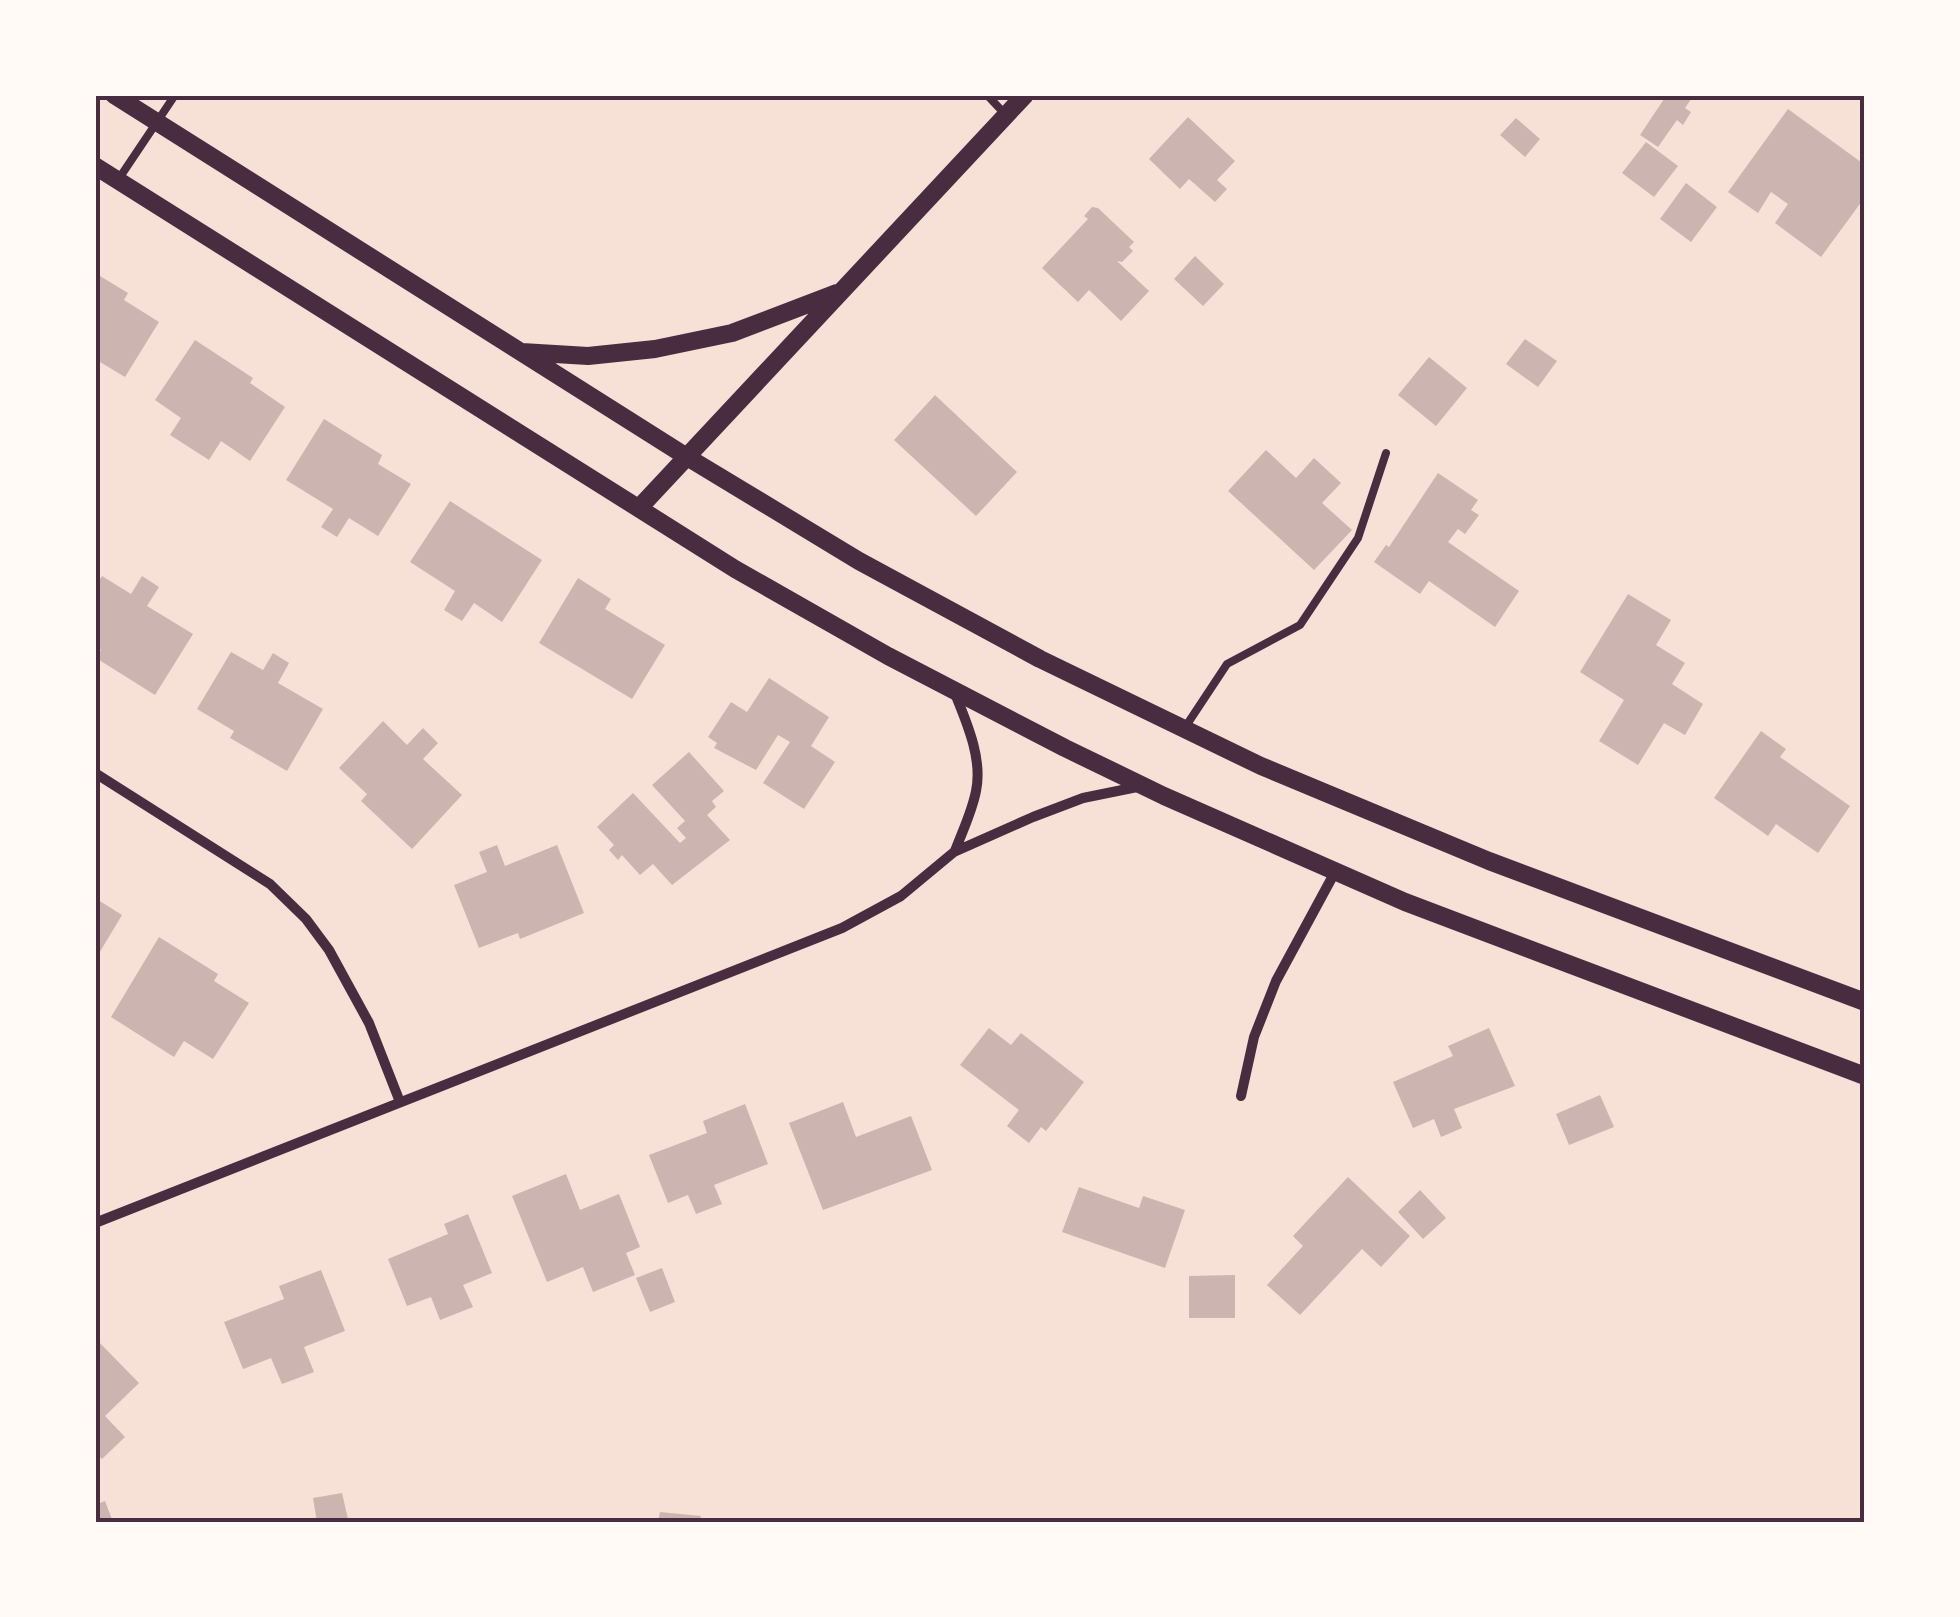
<svg xmlns="http://www.w3.org/2000/svg" width="1960" height="1617" font-family="Barlow,sans-serif">
<rect width="100%" height="100%" fill="#f7e1d7"/>
<path fill="#ccb4b1" d="M 1659,95 L 1694,95 L 1685,108 L 1691,112 L 1683,125 L 1677,120 L 1658,147 L 1640,135 L 1664,99 Z
M 1788,109 L 1865,165 L 1865,197 L 1821,257 L 1775,223 L 1788,204 L 1771,192 L 1758,213 L 1728,192 Z
M 1188,117 L 1235,161 L 1217,180 L 1227,189 L 1215,202 L 1189,179 L 1180,189 L 1149,159 Z
M 1516,118 L 1540,139 L 1525,157 L 1500,135 Z
M 1646,142 L 1678,166 L 1654,197 L 1622,173 Z
M 1686,183 L 1717,207 L 1691,242 L 1660,219 Z
M 1092,207 L 1098,208 L 1134,242 L 1129,247 L 1133,251 L 1122,262 L 1117,261 L 1149,291 L 1121,321 L 1089,290 L 1078,302 L 1042,268 L 1088,219 L 1084,216 Z
M 1195,256 L 1224,284 L 1203,306 L 1174,279 Z
M 95,273 L 128,293 L 124,300 L 159,322 L 125,377 L 95,359 Z
M 1525,339 L 1557,361 L 1538,387 L 1506,364 Z
M 195,340 L 253,378 L 250,383 L 285,407 L 250,461 L 221,441 L 209,460 L 170,435 L 181,418 L 155,400 Z
M 1429,357 L 1467,388 L 1436,426 L 1398,395 Z
M 935,395 L 1017,472 L 976,516 L 894,440 Z
M 324,419 L 382,455 L 378,464 L 411,484 L 378,536 L 349,518 L 337,537 L 321,527 L 333,509 L 286,480 Z
M 1266,450 L 1296,478 L 1314,458 L 1341,483 L 1322,503 L 1352,530 L 1314,570 L 1228,491 Z
M 1438,473 L 1478,500 L 1471,510 L 1479,515 L 1465,534 L 1458,529 L 1448,542 L 1519,591 L 1495,627 L 1429,581 L 1420,594 L 1374,562 L 1386,545 L 1389,547 Z
M 450,501 L 542,560 L 502,622 L 474,603 L 462,621 L 444,610 L 455,591 L 410,562 Z
M 102,576 L 131,594 L 142,576 L 159,587 L 147,606 L 193,634 L 155,695 L 96,658 L 101,650 L 95,646 L 95,587 Z
M 578,578 L 611,599 L 605,609 L 665,645 L 632,699 L 539,643 Z
M 1628,594 L 1671,620 L 1656,645 L 1685,663 L 1672,684 L 1703,704 L 1685,735 L 1664,723 L 1638,765 L 1599,741 L 1624,700 L 1580,672 Z
M 231,652 L 263,670 L 273,653 L 289,663 L 278,683 L 323,709 L 287,771 L 230,738 L 234,731 L 197,709 Z
M 769,678 L 829,717 L 811,746 L 835,762 L 804,809 L 763,783 L 790,742 L 778,735 L 756,770 L 714,748 L 717,743 L 708,737 L 731,702 L 747,712 Z
M 383,721 L 407,745 L 423,728 L 438,743 L 423,759 L 462,795 L 412,849 L 361,801 L 367,794 L 339,768 Z
M 1761,731 L 1786,749 L 1780,757 L 1850,806 L 1818,853 L 1776,824 L 1768,836 L 1714,798 Z
M 689,752 L 724,791 L 712,801 L 716,807 L 707,815 L 730,840 L 672,885 L 653,864 L 640,875 L 622,855 L 618,860 L 609,850 L 614,845 L 597,827 L 633,793 L 680,843 L 686,838 L 677,828 L 685,821 L 652,785 Z
M 497,845 L 505,866 L 557,845 L 584,913 L 520,939 L 518,933 L 479,948 L 454,885 L 487,872 L 479,852 Z
M 95,898 L 122,915 L 95,960 Z
M 159,937 L 218,974 L 214,981 L 249,1003 L 213,1059 L 184,1041 L 174,1057 L 111,1017 Z
M 989,1028 L 1011,1045 L 1021,1033 L 1084,1082 L 1046,1131 L 1041,1127 L 1029,1143 L 1007,1126 L 1019,1110 L 960,1065 Z
M 1489,1028 L 1515,1086 L 1454,1109 L 1462,1128 L 1441,1137 L 1434,1119 L 1413,1128 L 1393,1082 L 1453,1056 L 1448,1046 Z
M 1600,1095 L 1614,1127 L 1569,1145 L 1556,1114 Z
M 843,1102 L 856,1137 L 911,1116 L 932,1170 L 823,1210 L 789,1123 Z
M 745,1104 L 768,1164 L 714,1185 L 722,1204 L 696,1214 L 688,1195 L 668,1203 L 649,1155 L 707,1133 L 703,1121 Z
M 566,1174 L 580,1210 L 619,1194 L 640,1247 L 626,1253 L 635,1275 L 593,1292 L 583,1267 L 547,1282 L 512,1196 Z
M 1348,1177 L 1410,1236 L 1381,1267 L 1362,1249 L 1300,1315 L 1267,1285 L 1303,1246 L 1293,1236 Z
M 1079,1187 L 1139,1208 L 1143,1196 L 1185,1210 L 1165,1268 L 1062,1232 Z
M 1420,1190 L 1446,1218 L 1423,1239 L 1398,1212 Z
M 468,1214 L 492,1273 L 463,1285 L 473,1307 L 440,1320 L 431,1297 L 407,1306 L 388,1259 L 448,1234 L 444,1224 Z
M 662,1268 L 675,1302 L 650,1312 L 636,1278 Z
M 321,1270 L 345,1331 L 304,1347 L 314,1372 L 282,1384 L 271,1358 L 243,1369 L 224,1322 L 284,1299 L 279,1286 Z
M 1235,1275 L 1235,1318 L 1189,1318 L 1189,1276 Z
M 95,1338 L 139,1383 L 105,1416 L 125,1437 L 102,1459 L 95,1452 Z
M 342,1493 L 348,1519 L 317,1522 L 313,1498 Z
M 105,1501 L 113,1522 L 95,1522 L 95,1505 Z
M 660,1512 L 701,1516 L 700,1522 L 658,1522 Z"/>
<g fill="none" stroke-linecap="round" stroke-linejoin="round">
<path stroke="#4a2c40" stroke-width="8" d="M 987,95 L 1004,113
M 118,180 L 175,95
M 1184,729 L 1227,664 L 1300,625 L 1358,538 L 1386,453"/>
<path stroke="#4a2c40" stroke-width="10" d="M 954,691 C 966,721 983,758 976,791 C 972,812 962,832 955,851
M 95,773 L 270,884 L 306,919 L 329,950 L 369,1023 L 400,1102
M 1241,1096 L 1254,1037 L 1276,981 L 1335,872
M 95,1223 L 842,928 L 901,896 L 954,852 L 1033,817 L 1083,798 L 1142,786"/>
<path stroke="#4a2c40" stroke-width="18" d="M 114,95 L 687,457 L 859,561 L 1040,659 L 1261,766 L 1489,861 L 1865,1002
M 95,166 L 735,569 L 888,656 L 1065,748 L 1164,796 L 1405,902 L 1865,1076
M 522,352 L 588,356 L 655,349 L 732,333 L 837,293
M 639,508 L 1025,95"/>
</g>
<rect width="1960" height="1617" fill="none" stroke="#fffaf5" stroke-width="195"/>
<rect x="98" y="98" width="1764" height="1422" fill="none" stroke="#4a2c40" stroke-width="4"/>
</svg>
